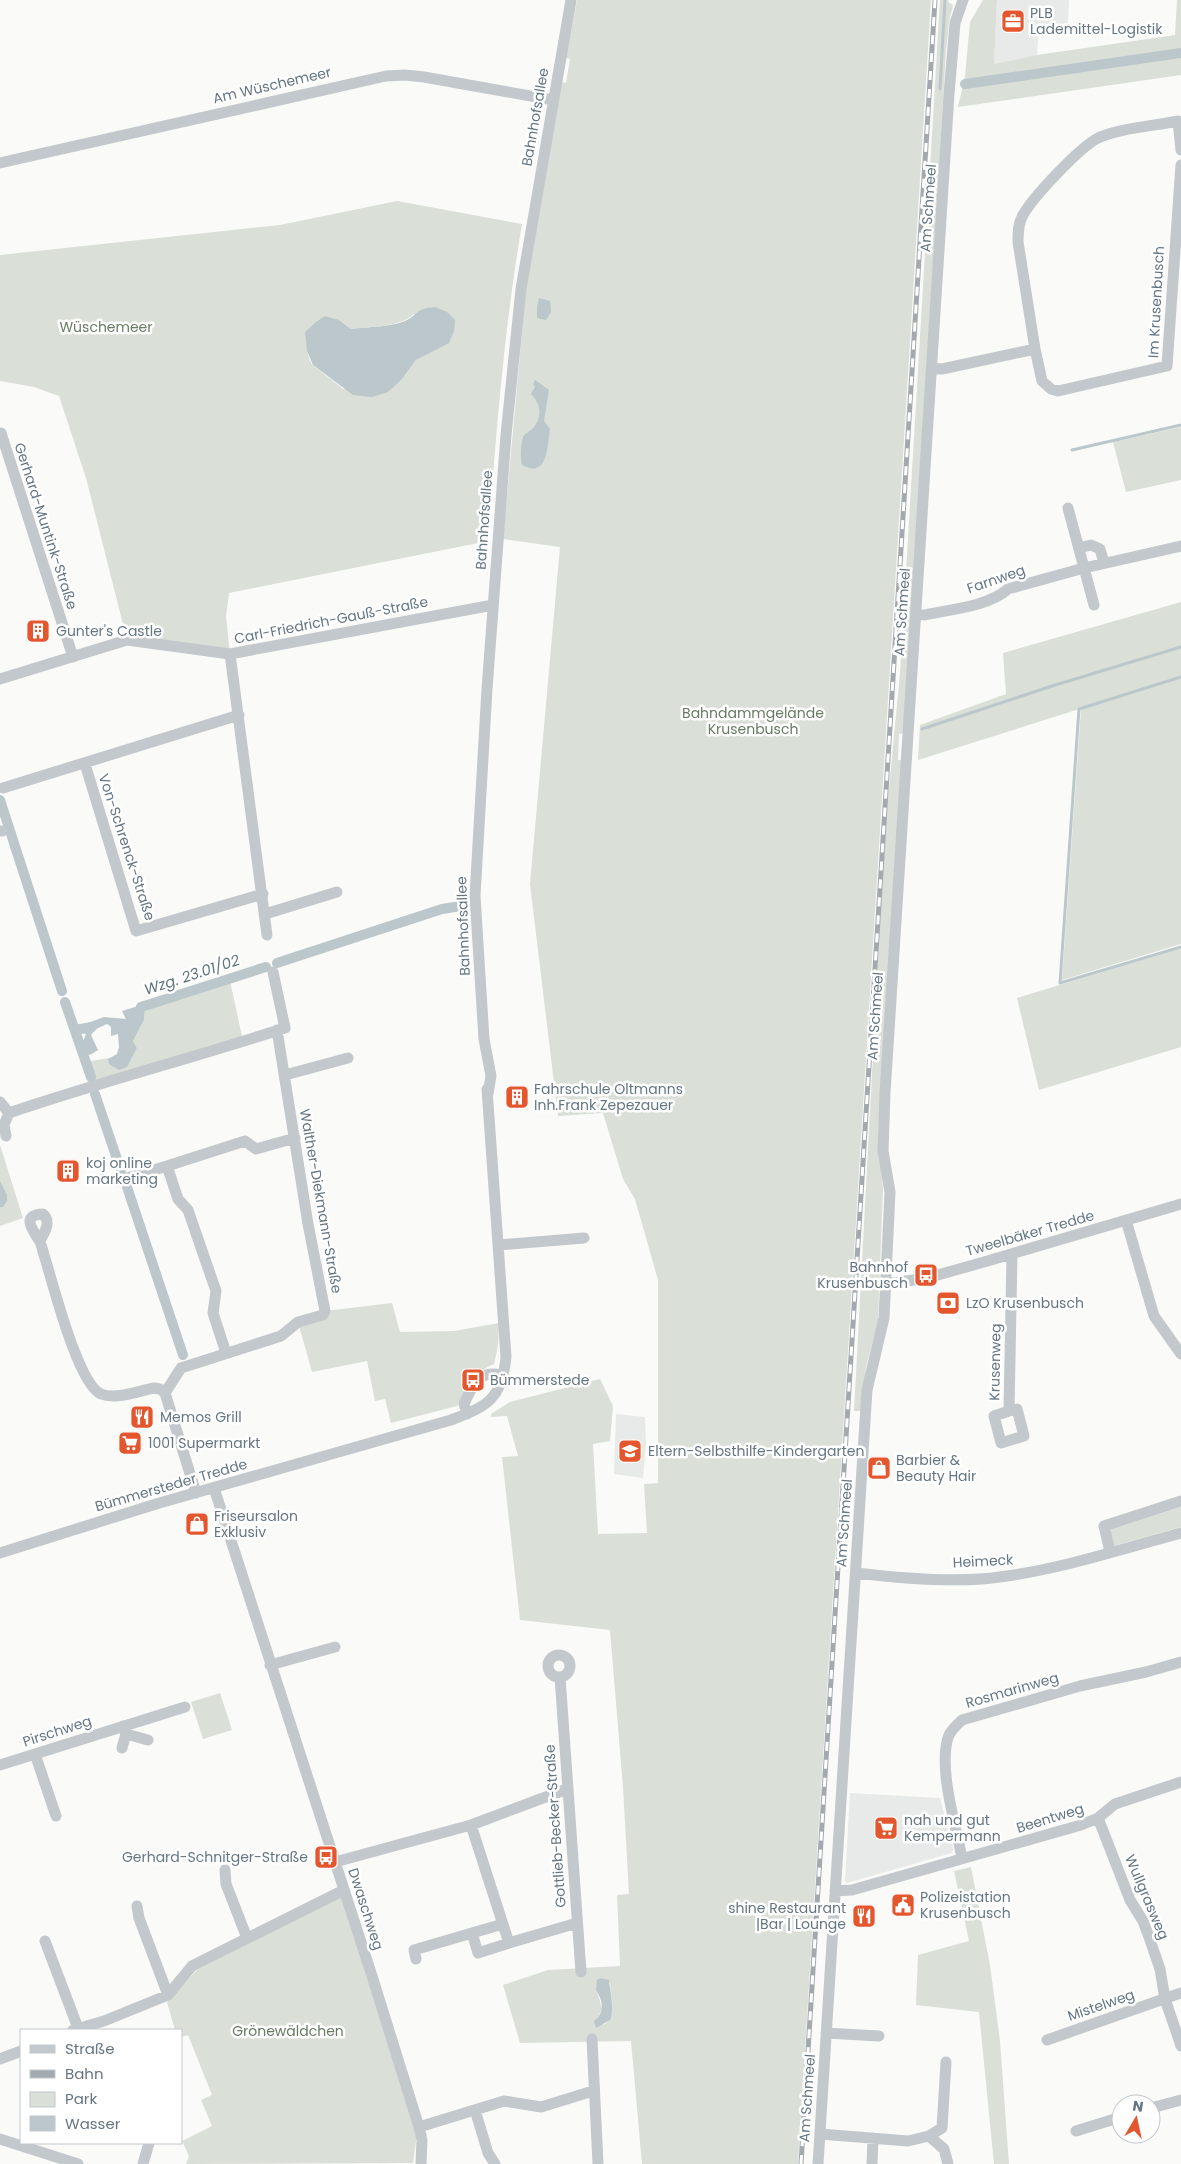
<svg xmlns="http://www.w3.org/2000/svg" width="1181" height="2164" font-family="Poppins,sans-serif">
<rect width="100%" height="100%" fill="#fafaf8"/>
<path fill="#e8e9e9" d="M 997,0 L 1069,0 L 1068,23 L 1039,27 L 1037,55 L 994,64 Z
M 616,1414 L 645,1417 L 646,1443 L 643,1478 L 614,1474 Z
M 850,1793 L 940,1798 L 953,1849 L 952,1853 L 847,1883 L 845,1881 Z"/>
<path fill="#dadfd7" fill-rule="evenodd" d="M 577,0 L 931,0 L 798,2164 L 642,2164 L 631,2041 L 520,2043 L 503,1985 L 548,1970 L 620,1966 L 617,1895 L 629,1894 L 623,1787 L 610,1630 L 520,1620 L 502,1457 L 518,1456 L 507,1416 L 491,1417 L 491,1414 L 510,1402 L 600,1379 L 613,1406 L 610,1441 L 593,1444 L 598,1534 L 647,1533 L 644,1484 L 658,1483 L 658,1280 L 635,1199 L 623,1179 L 603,1113 L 558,1116 L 530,884 L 560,547 L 503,539 L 526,289 L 562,82 L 566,83 L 570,59 L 566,58 ZM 610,1982 C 610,1996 618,2015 604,2025 L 597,2019 L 602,2009 L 596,1987 L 598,1985 Z
M 940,0 L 949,0 L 948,2 L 953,5 L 949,22 L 946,52 L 904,733 L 899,734 L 898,760 L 902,760 L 878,1138 L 883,1188 L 878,1322 L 866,1367 L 862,1411 L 854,1411 L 885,831 L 900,673 Z
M 983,0 L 997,0 L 994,64 L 1037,55 L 1175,35 L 1177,0 L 1181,0 L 1181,75 L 958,107 L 965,76 L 970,22 Z
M 397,201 L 522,224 C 504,329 496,435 488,541 L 229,593 L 226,616 L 230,654 L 127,640 L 86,478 L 59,396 L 34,387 L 0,381 L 0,255 L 280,225 ZM 414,314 L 430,352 L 416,360 L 402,379 L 343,389 C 337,383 315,368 312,364 C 306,355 307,343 306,332 L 339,320 L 351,329 C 371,326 399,328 414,314 Z
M 1181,427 L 1181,480 L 1126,492 L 1113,442 Z
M 1181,602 L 1181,677 L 918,760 L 920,725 L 1006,694 L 1003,653 Z
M 1181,678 L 1181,944 L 1062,980 L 1081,709 Z
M 1181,948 L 1181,1047 L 1039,1090 L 1017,998 Z
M 230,981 L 243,1041 L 88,1083 L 85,1062 L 109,1058 L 126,1067 L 137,1048 L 133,1041 L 144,1020 L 145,1004 Z
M 0,1145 L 23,1218 L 0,1226 Z
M 392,1303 L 400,1332 L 454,1331 L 499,1323 L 498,1346 L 494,1364 C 474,1372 467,1387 457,1406 L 391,1423 L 385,1399 L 375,1401 L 367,1361 L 312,1372 L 298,1322 L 325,1311 Z
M 1181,1507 L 1181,1527 L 1113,1546 L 1109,1530 Z
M 220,1693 L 232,1730 L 203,1739 L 191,1702 Z
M 971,1867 L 990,1965 L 1000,2041 L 1009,2164 L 994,2164 L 979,2012 L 916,2005 L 918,1955 L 969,1941 L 954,1871 Z
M 342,1896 L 418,2127 L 413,2163 L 186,2164 L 189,2156 L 182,2141 L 212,2126 L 201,2100 L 212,2095 L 188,2035 L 181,2037 L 181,2030 L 175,2030 L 167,2002 L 197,1970 Z"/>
<path fill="#bbc7cb" d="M 539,298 L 550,301 L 551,312 L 546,320 L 537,318 L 537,307 Z
M 435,307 L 447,312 L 455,320 L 454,331 L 449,343 L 416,360 L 402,379 L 388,392 L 372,397 L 353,395 L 313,365 L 307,351 L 305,332 L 316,322 L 325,316 L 339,320 L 351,329 C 366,327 394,327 407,320 C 420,313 415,309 435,307 Z
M 535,380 L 549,390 L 544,421 L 550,429 C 547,447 548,479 522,465 C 520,458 521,444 523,437 C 525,433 529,432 532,429 C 543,418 541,404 531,394 L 535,387 L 533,384 Z
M 145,1004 L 144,1020 L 133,1041 L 137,1048 L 127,1067 L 119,1070 L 109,1064 L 108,1059 L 117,1054 L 119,1047 L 118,1034 L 111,1036 L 111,1027 L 107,1024 L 96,1029 L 91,1035 L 98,1050 L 90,1055 L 85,1053 L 86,1050 L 81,1047 L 86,1034 L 79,1031 L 80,1026 L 104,1017 L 126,1019 L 122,1011 Z
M 0,1181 L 7,1195 L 7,1201 L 3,1207 L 0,1207 Z
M 600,1978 L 609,1980 C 610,1992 615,2008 610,2020 L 596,2028 L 594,2021 C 605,2013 603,2000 596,1990 L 597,1980 Z"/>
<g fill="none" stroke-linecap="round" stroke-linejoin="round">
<path stroke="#bbc7cb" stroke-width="3" d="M 940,89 L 945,0
M 1072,450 L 1181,425
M 1181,677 L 1079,709 L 1060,983 L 1181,947
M 922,729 L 1052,686 L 1181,647"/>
<path stroke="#bbc7cb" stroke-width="10" d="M 965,84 L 1181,53
M 0,800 L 62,991
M 277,963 L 442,909 L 461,906
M 65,1002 L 91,1077
M 138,1015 L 141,1007 L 266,967
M 75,1030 L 92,1027
M 95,1094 L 121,1171
M 127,1187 L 183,1355"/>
<path stroke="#c3c8cc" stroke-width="11" d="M 1181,150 L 1178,121 C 1154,126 1120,128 1098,138 C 1079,148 1033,197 1023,215 C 1018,223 1018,233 1018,242 L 1035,349 L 1042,381 L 1051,389 L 1058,391 L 1167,366 L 1181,165
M 0,163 L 386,76 L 405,75 L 424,77 L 553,100
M 932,368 L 942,369 L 1035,349
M 1,433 L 73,657
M 1068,508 L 1094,605
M 1079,548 L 1091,545 L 1100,549 L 1104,563
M 916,614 L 925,615 C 951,609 987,607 1008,589 L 1084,568 L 1181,546
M 230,654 L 267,935
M 0,679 L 127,640 L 230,654 L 493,605
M 85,764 L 136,931 L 263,894
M 3,788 L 239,715
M 0,831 L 2,831
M 265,914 L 337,892
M 285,1075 L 348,1058
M 488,1094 L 491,1076 L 484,1039 L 475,896 L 487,689 L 506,435 L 521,289 L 571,0
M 0,1102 L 9,1113 L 4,1125 L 6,1136
M 9,1113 C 100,1082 193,1058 285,1028 L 273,972
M 167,1166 L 245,1141 L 256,1149 L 295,1138
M 117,1181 L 167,1166 L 178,1199 L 188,1210 L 216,1291 L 213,1313 L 226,1353
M 1126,1220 L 1154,1316 L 1181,1354
M 40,1241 C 44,1232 52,1223 43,1214 C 21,1215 32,1229 39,1240 C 42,1245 43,1253 45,1258 C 53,1284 78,1384 101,1394 C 116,1400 138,1391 154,1388 L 160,1389 L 165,1393 L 196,1493
M 498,1245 L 584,1238
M 886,1284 L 927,1278 L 984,1262 L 1181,1204
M 165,1393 L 181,1368 L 281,1336 L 298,1322 L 323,1315 L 325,1311 L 308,1224 L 277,1030
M 1009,1411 L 1017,1409 L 1024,1436 L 1001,1443 L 994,1416 L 1009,1411 L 1012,1254
M 467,1414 L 464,1404 C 473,1384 479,1368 504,1376
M 214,1488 L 372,1976 L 419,2127 L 422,2140 L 421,2164
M 1110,1552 L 1104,1526 L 1181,1501
M 0,1553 L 156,1504 L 451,1420 C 488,1406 502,1399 506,1357 L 487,1089
M 856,1573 C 898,1578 959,1583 1000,1577 C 1062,1569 1121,1549 1181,1533
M548 1666a11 11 0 1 1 22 0a11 11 0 1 1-22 0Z
M 270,1665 L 335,1647
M 560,1677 L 581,1972
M 126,1734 L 148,1740
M 122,1748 L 126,1734 L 123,1726
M 35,1754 L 56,1816
M 0,1765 L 185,1707
M 1098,1818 L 1130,1900 L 1143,1921 L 1149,1937 L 1160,1969 L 1165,1999 L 1181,2046
M 471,1825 L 509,1943 L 478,1953 L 472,1933 L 503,1924
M 962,1858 C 956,1826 937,1765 949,1735 C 952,1729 958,1724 962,1720 L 1080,1686 L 1146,1672 L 1181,1662
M 335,1862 L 471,1825 L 567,1789
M 225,1870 L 226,1884 L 247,1938
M 835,1891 L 852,1890 L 1081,1825 L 1098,1818 L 1115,1804 L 1181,1782
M 137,1906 L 139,1918 L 168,1995
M 45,1941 L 78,2028
M 509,1943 L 577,1923
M 416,1959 L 414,1950 L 472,1933
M 73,2030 L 104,2021 L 168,1995 L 192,1966 L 344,1890
M 826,2033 L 879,2036
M 592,2039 L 598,2164
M 1047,2040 L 1181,1993
M 0,2059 L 21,2051
M 1151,2108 L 1181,2100
M 475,2110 L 488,2153 L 495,2164
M 419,2127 L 504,2101 L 541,2107 L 593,2091
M 1076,2131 L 1121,2117
M 820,2134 L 908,2141 L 929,2136 L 942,2128 L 946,2062
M 929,2136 L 944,2149 L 948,2164
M 0,2139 L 78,2164
M 143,2164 L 149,2143
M 818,2164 L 867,1390 L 884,1318 L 890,1192 L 883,1151 L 885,1093 L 949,94 L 955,23 L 963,0
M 872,2164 L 873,2138"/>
<g stroke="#a2aab0" stroke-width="5">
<path id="rail" d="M 801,2164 L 935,0"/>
</g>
<use href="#rail" stroke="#fff" stroke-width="3" stroke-dasharray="9" stroke-linecap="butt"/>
</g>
<defs>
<g id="office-square" transform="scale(1.25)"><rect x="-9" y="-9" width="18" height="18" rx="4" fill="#e4572e" stroke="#fff"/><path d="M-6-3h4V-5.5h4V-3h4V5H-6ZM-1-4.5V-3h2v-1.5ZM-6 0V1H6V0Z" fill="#fff"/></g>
<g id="building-square" transform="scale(1.25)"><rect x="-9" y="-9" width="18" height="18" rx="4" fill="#e4572e" stroke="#fff"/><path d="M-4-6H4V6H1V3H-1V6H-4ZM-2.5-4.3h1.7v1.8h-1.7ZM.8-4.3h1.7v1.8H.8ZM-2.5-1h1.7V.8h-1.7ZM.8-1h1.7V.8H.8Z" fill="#fff"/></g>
<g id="bus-square" transform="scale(1.25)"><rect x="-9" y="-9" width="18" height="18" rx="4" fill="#e4572e" stroke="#fff"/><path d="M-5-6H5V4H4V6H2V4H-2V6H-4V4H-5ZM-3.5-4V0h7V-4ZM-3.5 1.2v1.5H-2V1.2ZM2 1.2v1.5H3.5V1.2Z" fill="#fff"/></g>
<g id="bank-square" transform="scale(1.25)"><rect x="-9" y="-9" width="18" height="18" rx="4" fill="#e4572e" stroke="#fff"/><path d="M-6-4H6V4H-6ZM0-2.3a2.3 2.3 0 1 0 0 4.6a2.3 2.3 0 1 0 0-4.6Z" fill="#fff"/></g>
<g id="restaurant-square" transform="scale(1.25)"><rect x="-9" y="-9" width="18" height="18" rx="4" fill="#e4572e" stroke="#fff"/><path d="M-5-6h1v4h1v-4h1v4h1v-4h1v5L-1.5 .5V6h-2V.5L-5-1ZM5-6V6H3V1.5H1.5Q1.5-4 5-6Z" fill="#fff"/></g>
<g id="supermarket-square" transform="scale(1.25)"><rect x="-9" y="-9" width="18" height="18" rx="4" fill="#e4572e" stroke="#fff"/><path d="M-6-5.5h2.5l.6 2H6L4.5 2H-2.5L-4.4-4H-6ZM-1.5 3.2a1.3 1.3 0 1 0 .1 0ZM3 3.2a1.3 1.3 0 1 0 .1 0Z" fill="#fff"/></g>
<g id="school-square" transform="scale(1.25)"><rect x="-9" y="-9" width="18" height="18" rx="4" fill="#e4572e" stroke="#fff"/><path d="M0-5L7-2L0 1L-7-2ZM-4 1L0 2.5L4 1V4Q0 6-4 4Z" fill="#fff"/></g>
<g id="shop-square" transform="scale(1.25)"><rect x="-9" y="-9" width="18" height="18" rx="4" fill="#e4572e" stroke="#fff"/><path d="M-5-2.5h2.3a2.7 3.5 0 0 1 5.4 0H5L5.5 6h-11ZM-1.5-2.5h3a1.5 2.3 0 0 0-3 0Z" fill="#fff"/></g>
<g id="civic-square" transform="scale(1.25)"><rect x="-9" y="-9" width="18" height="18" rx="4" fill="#e4572e" stroke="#fff"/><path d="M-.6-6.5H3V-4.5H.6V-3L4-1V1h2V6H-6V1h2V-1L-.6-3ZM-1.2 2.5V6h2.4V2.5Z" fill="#fff"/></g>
</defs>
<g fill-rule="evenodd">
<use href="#office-square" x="1013" y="21"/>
<use href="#building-square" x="38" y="631"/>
<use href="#building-square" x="517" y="1097"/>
<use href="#building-square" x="68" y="1171"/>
<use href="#bus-square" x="926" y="1275"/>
<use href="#bank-square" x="948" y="1303"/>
<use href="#bus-square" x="473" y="1380"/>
<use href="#restaurant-square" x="142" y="1417"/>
<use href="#supermarket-square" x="130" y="1443"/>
<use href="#school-square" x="630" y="1451"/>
<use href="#shop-square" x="879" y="1468"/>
<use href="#shop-square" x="197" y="1524"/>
<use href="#supermarket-square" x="886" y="1828"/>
<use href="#bus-square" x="326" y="1857"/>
<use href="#civic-square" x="903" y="1905"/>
<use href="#restaurant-square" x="864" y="1916"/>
</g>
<g text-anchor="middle" stroke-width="5" stroke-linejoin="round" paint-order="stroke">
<g font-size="14" fill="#657683" stroke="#fff" text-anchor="start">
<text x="1030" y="18">PLB<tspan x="1030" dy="16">Lademittel-Logistik</tspan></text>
<text x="56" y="636">Gunter's Castle</text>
<text x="534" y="1094">Fahrschule Oltmanns<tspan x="534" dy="16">Inh.Frank Zepezauer</tspan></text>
<text x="86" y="1168">koj online<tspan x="86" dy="16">marketing</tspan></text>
<text x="908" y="1272" text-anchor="end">Bahnhof<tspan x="908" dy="16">Krusenbusch</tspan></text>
<text x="966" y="1308">LzO Krusenbusch</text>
<text x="490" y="1385">Bümmerstede</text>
<text x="160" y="1422">Memos Grill</text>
<text x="148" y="1448">1001 Supermarkt</text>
<text x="648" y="1456">Eltern-Selbsthilfe-Kindergarten</text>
<text x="896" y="1465">Barbier &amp;<tspan x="896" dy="16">Beauty Hair</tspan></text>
<text x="214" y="1521">Friseursalon<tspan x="214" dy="16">Exklusiv</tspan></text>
<text x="904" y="1825">nah und gut<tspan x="904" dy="16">Kempermann</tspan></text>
<text x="308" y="1862" text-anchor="end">Gerhard-Schnitger-Straße</text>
<text x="920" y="1902">Polizeistation<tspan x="920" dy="16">Krusenbusch</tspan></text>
<text x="846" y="1913" text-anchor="end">shine Restaurant<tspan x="846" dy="16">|Bar | Lounge</tspan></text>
</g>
<g font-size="14" fill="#657683" stroke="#fff">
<text transform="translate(272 85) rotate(-13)" y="5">Am Wüschemeer</text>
<text transform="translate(535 117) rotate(-80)" y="5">Bahnhofsallee</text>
<text transform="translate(928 208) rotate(-86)" y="5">Am Schmeel</text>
<text transform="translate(1156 302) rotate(-87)" y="5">Im Krusenbusch</text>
<text transform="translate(484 520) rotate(-86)" y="5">Bahnhofsallee</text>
<text transform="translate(46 526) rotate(72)" y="5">Gerhard-Muntink-Straße</text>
<text transform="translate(996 579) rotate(-19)" y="5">Farnweg</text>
<text transform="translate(902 612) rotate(-86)" y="5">Am Schmeel</text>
<text transform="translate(331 620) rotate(-11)" y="5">Carl-Friedrich-Gauß-Straße</text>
<text transform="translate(127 847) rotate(72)" y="5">Von-Schrenck-Straße</text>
<text transform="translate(463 926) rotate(-92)" y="5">Bahnhofsallee</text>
<text transform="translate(875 1016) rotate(-86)" y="5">Am Schmeel</text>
<text transform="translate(321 1201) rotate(80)" y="5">Walther-Diekmann-Straße</text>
<text transform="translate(1030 1233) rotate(-16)" y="5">Tweelbäker Tredde</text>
<text transform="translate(995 1362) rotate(-89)" y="5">Krusenweg</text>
<text transform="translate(171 1485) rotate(-16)" y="5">Bümmersteder Tredde</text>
<text transform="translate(844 1523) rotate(-86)" y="5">Am Schmeel</text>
<text transform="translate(983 1561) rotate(-3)" y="5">Heimeck</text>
<text transform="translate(1012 1690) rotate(-16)" y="5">Rosmarinweg</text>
<text transform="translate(57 1731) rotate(-18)" y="5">Pirschweg</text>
<text transform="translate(1050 1818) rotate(-17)" y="5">Beentweg</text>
<text transform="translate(555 1826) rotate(-94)" y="5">Gottlieb-Becker-Straße</text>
<text transform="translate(1147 1897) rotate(67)" y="5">Wullgrasweg</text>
<text transform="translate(366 1909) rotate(72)" y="5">Dwaschweg</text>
<text transform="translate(1101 2005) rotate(-19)" y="5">Mistelweg</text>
<text transform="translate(807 2098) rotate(-86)" y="5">Am Schmeel</text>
</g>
<g font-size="14" fill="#687a64" stroke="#fff">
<text x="106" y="332">Wüschemeer</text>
<text x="753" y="718">Bahndammgelände<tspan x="753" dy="16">Krusenbusch</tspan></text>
<text x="288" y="2036">Grönewäldchen</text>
</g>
<g font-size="15" font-style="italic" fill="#60757c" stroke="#fff">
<text transform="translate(192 975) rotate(-18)" y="5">Wzg. 23.01/02</text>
</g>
</g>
<rect x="20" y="2029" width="162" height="115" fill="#ffffff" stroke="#c1c8cd"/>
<rect x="30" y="2045" width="25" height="8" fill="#c3c8cc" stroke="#c1c8cd"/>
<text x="65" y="2054" font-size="15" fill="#657683">Straße</text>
<rect x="30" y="2070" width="25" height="8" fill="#a2aab0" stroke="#c1c8cd"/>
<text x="65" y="2079" font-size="15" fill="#657683">Bahn</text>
<rect x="30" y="2092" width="25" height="15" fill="#dadfd7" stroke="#c1c8cd"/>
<text x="65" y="2104" font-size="15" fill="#657683">Park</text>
<rect x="30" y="2116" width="25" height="15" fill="#bbc7cb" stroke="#c1c8cd"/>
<text x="65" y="2129" font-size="15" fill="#657683">Wasser</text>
<g transform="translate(1136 2119) rotate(9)"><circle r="24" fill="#ffffff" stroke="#c1c8cd"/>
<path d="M0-4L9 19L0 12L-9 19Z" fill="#e4572e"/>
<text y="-8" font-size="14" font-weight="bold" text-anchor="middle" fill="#657683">N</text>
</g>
</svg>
